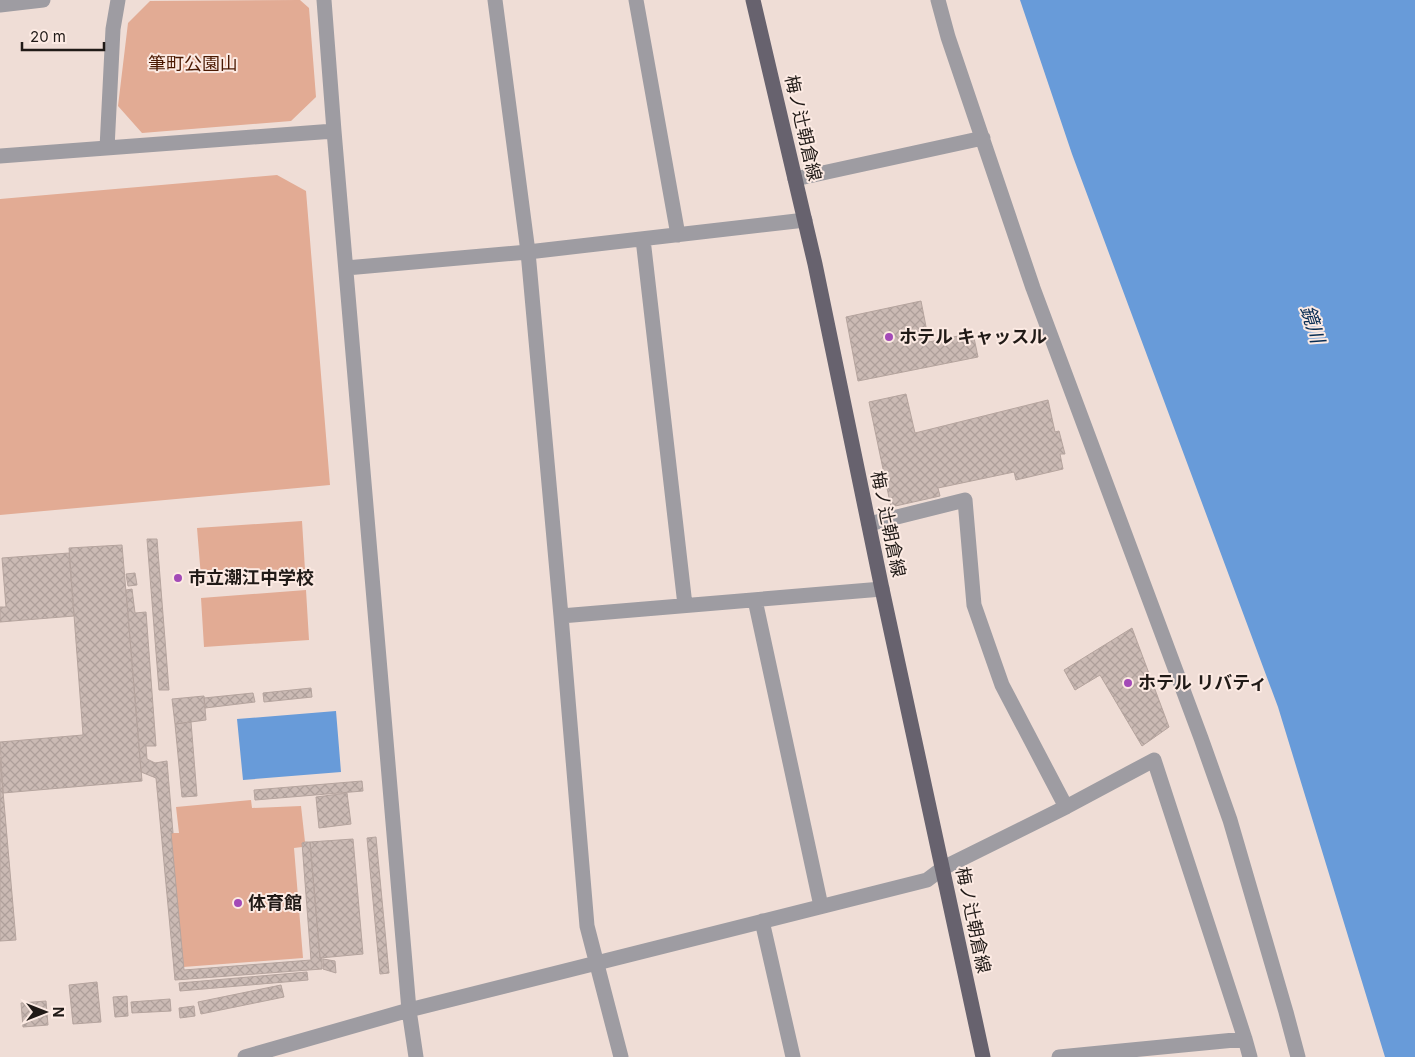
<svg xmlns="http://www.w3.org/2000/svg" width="1415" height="1057" font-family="Inter,'Noto Sans JP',sans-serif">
<defs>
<pattern id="building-cross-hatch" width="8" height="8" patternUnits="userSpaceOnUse" patternTransform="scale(1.25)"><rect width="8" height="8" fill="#cbbab4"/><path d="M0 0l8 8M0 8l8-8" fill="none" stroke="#ae9f9a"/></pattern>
</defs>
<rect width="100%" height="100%" fill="#efddd6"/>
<path fill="#e2ab94" d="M 300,0 L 309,8 L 316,97 L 291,121 L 142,133 L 118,106 L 128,23 L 150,1 Z
M 277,175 L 306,191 L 330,485 L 0,515 L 0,199 Z
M 302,521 L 305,570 L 201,577 L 197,528 Z
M 306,590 L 309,640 L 204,647 L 201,598 Z
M 251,800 L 252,808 L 301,806 L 305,842 L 302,843 L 302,847 L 294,848 L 303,958 L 183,967 L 171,833 L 179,833 L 176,807 Z"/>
<path fill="#689bd9" d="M 1020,0 L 1415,0 L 1415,1057 L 1385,1057 L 1278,707 L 1072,154 Z
M 336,711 L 341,772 L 243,780 L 237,719 Z"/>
<path fill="url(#building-cross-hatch)" stroke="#b5a49e" d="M 921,301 L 929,342 L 973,333 L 978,357 L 858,381 L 846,317 Z
M 906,394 L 915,433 L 1048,400 L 1055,432 L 1059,431 L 1065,454 L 1060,454 L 1063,469 L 1016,480 L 1014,472 L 938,488 L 940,496 L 891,507 L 869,402 Z
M 147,539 L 157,539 L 169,690 L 159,690 Z
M 122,545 L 142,781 L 3,793 L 0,742 L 83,735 L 69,548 Z
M 69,553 L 74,616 L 0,622 L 0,607 L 6,607 L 2,558 Z
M 135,573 L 137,585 L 128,586 L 126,574 Z
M 132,589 L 135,613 L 146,612 L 156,746 L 146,746 L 147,759 L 155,763 L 167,761 L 173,833 L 171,833 L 184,970 L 311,960 L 302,843 L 305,842 L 310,842 L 320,958 L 322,958 L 322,969 L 175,980 L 156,778 L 141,772 L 126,590 Z
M 1132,628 L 1169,727 L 1142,746 L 1100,675 L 1075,690 L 1064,670 Z
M 311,688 L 312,697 L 264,702 L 263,693 Z
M 253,693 L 255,702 L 205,708 L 204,698 Z
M 204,696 L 206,720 L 175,724 L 172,699 Z
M 191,722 L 197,796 L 182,797 L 175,724 Z
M 0,757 L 16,940 L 0,941 Z
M 362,781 L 363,791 L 255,800 L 254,790 Z
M 347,793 L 351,824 L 319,828 L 316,797 Z
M 376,837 L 389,973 L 380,974 L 367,838 Z
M 353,839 L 363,954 L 320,958 L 310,842 Z
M 323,959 L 335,961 L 336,973 L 323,969 Z
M 307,972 L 308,980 L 180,991 L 179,983 Z
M 97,982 L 101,1022 L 73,1024 L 69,985 Z
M 281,985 L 284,997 L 201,1014 L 198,1002 Z
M 127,996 L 128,1016 L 115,1017 L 113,997 Z
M 170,999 L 171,1011 L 132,1013 L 131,1002 Z
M 46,1001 L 48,1025 L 23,1027 L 21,1003 Z
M 194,1006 L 195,1016 L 180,1018 L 179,1008 Z"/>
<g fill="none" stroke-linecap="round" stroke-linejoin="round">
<path stroke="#9e9ca2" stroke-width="15" d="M 324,0 L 334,131 L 409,1010 L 416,1057
M 495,0 L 528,252 L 561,616 L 587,926 L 621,1057
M 636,0 L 678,235
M 938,0 L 948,37 L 1033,288 L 1201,738 L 1230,820 L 1286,1012 L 1298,1057
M 0,5 L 43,0
M 107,148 L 113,29 L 118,0
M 0,156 L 334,131
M 795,179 L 983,138
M 643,239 L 685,605
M 346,268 L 528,252 L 805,220
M 869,524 L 965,500 L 974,605 L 1002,685 L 1066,807
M 755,600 L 821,906
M 561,616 L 882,589
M 762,921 L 793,1057
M 245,1057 L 409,1010 L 927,880 L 943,868 L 1066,807 L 1154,760 L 1245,1039 L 1250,1057
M 1059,1057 L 1245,1039"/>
<path stroke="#67626e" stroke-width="15" d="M 753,0 L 815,264 L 882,589 L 983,1057"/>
</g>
<g fill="#a34ab7" stroke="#fceae3" stroke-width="2">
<circle cx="889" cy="337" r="5"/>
<circle cx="178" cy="578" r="5"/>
<circle cx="1128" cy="683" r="5"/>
<circle cx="238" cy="903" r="5"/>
</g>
<g text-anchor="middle" stroke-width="4" stroke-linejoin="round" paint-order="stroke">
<g font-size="18" fill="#4a1902" stroke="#fceae3">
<text x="193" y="70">筆町公園山</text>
</g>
<g font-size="18" fill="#201a17" stroke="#fceae3">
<text transform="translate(803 128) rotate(77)" y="6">梅ノ辻朝倉線</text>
<text transform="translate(888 524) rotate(78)" y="6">梅ノ辻朝倉線</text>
<text transform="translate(973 920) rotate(78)" y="6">梅ノ辻朝倉線</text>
</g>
<g font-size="18" font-weight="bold" fill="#201a17" stroke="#fceae3" text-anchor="start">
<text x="899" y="343">ホテル キャッスル</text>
<text x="188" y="584">市立潮江中学校</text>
<text x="1138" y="689">ホテル リバティ</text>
<text x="248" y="909">体育館</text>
</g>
<g font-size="19" font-style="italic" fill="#072c53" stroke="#fceae3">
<text transform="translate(1313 324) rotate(72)" y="7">鏡川</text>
</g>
</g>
<g transform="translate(45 1012) rotate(90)" stroke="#fceae3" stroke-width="4" paint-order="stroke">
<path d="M0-4L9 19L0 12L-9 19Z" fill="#201a17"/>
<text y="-8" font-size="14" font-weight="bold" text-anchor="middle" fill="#201a17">N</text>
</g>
<path d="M22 42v8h82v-8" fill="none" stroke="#201a17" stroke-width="2.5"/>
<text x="30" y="42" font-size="15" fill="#201a17" stroke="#fceae3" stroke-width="4" paint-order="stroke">20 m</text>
</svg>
